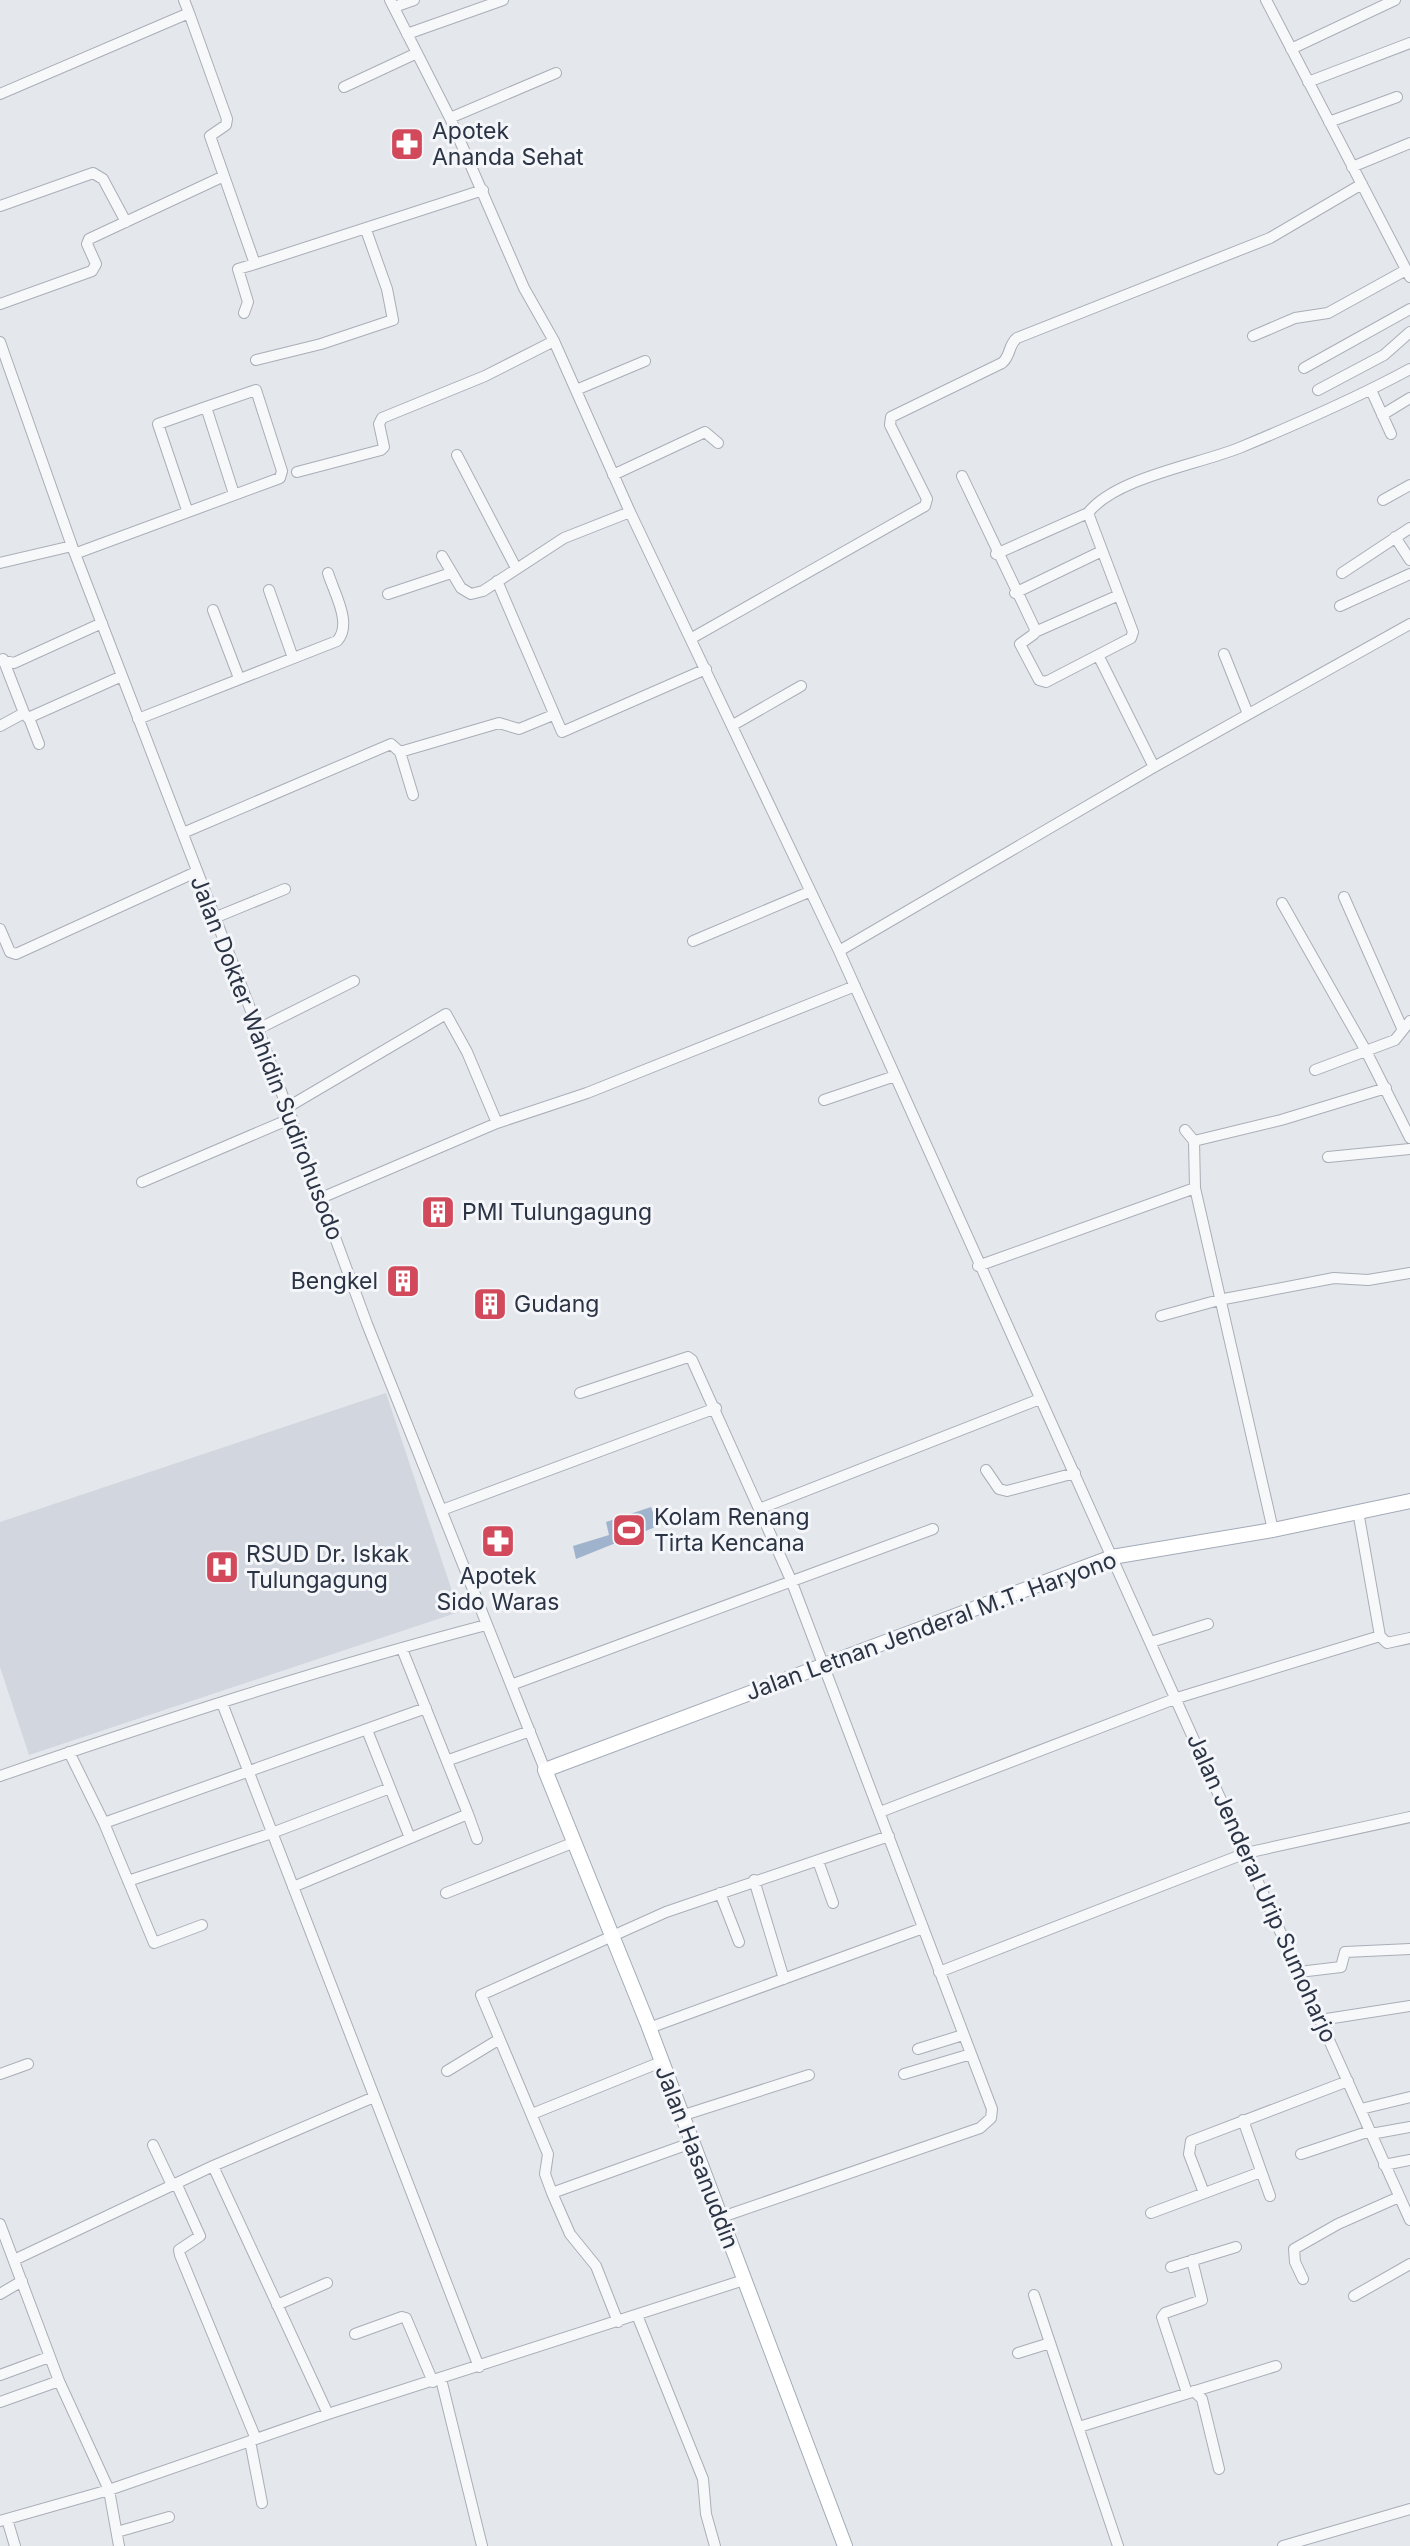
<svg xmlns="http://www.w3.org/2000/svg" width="1410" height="2546" font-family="Inter,sans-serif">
<rect width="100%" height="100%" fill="#e4e7ec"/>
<path fill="#d2d6de" d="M 386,1393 L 459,1612 L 29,1755 L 0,1667 L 0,1522 Z"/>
<path fill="#9fb4cc" d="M 651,1507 L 658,1526 L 576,1559 L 573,1546 L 609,1535 L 606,1522 Z"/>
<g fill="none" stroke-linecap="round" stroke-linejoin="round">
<g stroke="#a9aeb7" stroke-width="12">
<path id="minor" d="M 390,0 L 450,118 L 524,288 L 554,341 L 630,512 L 839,951 L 1410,2220
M 1266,0 L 1410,277
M 394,7 L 414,0
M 189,13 L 227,119 L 226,125 L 210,136 L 224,176
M 407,34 L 503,0
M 1291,49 L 1395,0
M 1308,82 L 1410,43
M 344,87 L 417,53
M 0,94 L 189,13 L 184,0
M 450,118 L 556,73
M 1329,122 L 1397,97
M 1352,167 L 1410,143
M 0,206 L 93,173 L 103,179 L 126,222
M 0,304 L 92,271 L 96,264 L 87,244 L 89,239 L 224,176 L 255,264 L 483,190
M 244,313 L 248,302 L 238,269 L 255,264
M 1253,336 L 1295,318 L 1328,313 L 1406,270
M 0,342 L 72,546 L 258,1029 L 367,1324 L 545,1770
M 256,360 L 321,344 L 393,320 L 387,289 L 366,230
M 1304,368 L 1410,309
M 576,390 L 645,361
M 1318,390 L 1384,355 L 1410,332
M 1371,390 L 1391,434
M 1382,415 L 1410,398
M 457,455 L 516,568
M 297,472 L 381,450 L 384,447 L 379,424 L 382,418 L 485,376 L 554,341
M 613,475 L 705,432 L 718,443
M 962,476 L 1035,629 L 1034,634 L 1020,644 L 1039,680 L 1046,682 L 1131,638 L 1133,632 L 1088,513 L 996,554
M 1383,500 L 1410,485
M 187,510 L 158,424 L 206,407
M 1088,513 C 1115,478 1196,465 1239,448 C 1297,424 1355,399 1410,369
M 1395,537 L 1410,560
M 77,553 L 280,478 L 282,471 L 256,390 L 206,407 L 234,494
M 442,556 L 461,588 L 471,594 L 483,591 L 564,538 L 630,512
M 0,563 L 72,546
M 1342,573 L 1410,528
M 497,581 L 562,732 L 706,669
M 269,590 L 293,658
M 1015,593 L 1102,551
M 388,594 L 451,573
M 1340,606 L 1410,574
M 213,610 L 239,678
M 1035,632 L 1119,595
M 692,638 L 925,506 L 927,499 L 890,425 L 891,417 L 1002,363 C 1011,356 1008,345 1017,338 L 1270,238 L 1362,184
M 1224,654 L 1248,714
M 1098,655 L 1154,767
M 0,660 L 14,663 L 102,623
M 24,713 L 28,718 L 122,676
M 29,718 L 39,744
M 138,719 L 337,641 C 353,624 334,593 328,573
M 733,725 L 801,686
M 0,726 L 24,713 L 3,659
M 400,752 L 499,723 L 519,729 L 553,715
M 183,833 L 391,744 L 400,752 L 413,795
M 1344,897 L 1402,1028
M 1282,903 L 1366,1051 L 1410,1138
M 214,918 L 285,889
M 0,929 L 10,952 L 16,954 L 196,872
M 693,941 L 809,892
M 839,951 L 1154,767 L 1410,624
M 258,1029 L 354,981
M 1315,1070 L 1395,1040 L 1410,1021
M 824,1100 L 895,1076
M 288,1107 L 446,1014 L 467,1052 L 497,1123
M 1185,1130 L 1194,1141 L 1195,1188 L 1273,1530
M 1194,1141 L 1281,1120 L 1386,1088
M 1328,1157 L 1410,1149
M 142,1182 L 292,1118
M 321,1198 L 497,1123 L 587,1093 L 855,986
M 978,1266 L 1195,1188
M 1161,1316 L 1219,1300 L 1334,1278 L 1368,1280 L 1410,1273
M 580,1393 L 688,1357 L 692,1360 L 791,1580 L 992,2109 L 991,2118 L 980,2128 L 719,2218
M 986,1470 L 999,1489 L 1007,1491 L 1075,1473
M 759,1509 L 1040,1399
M 442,1510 L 716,1408
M 1380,1636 L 1387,1643 L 1410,1638
M 1151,1642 L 1208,1624
M 511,1685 L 933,1529
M 222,1703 L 479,2367
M 367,1730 L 410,1838
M 69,1752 L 104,1823 L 154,1943 L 202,1925
M 449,1760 L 530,1731
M 0,1776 C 160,1721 322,1668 486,1625
M 880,1812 L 1177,1698 L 1380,1636 L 1358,1511
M 468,1814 L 477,1839
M 104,1823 L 426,1708
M 818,1861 L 833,1903
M 754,1880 L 784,1979
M 128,1881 L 272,1833 L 390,1788
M 293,1887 L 468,1814 L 404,1654
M 446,1893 L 575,1842
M 720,1893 L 739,1942
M 939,1972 L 1246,1853 L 1410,1817
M 1299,1972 L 1341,1967 L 1345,1952 L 1410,1949
M 1320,2020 L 1410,2006
M 649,2028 L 923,1928
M 918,2049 L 963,2035
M 447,2071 L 498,2040
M 0,2074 L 28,2064
M 904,2074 L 971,2054
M 1361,2109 L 1410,2097
M 532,2114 L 661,2062
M 681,2116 L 809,2075
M 1243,2120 L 1270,2196
M 1371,2134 L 1410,2127
M 153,2145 L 172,2185
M 1301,2154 L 1370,2131
M 1384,2165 L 1410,2160
M 213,2166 L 328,2414
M 176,2183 L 200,2236 L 179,2250 L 180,2255 L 256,2439
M 552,2193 L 691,2143
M 1204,2193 L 1189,2154 L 1191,2141 L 1348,2081
M 1151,2213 L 1261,2172
M 0,2224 L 59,2381 L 109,2490 L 119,2546
M 14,2260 L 213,2166 L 374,2097
M 1171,2267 L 1236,2247
M 1303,2279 L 1295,2262 L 1294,2249 L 1338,2224 L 1399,2197
M 0,2294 L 22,2281
M 1034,2295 L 1118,2546
M 1354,2296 L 1410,2264
M 277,2305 L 327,2283
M 637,2315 L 703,2479 L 706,2514 L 715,2546
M 618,2322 L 596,2266 L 570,2234 L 552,2193 L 545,2174 L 548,2154 L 481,1995 L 666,1912 L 889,1836
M 355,2334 L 402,2317 L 406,2318 L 433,2382
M 1018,2353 L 1050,2343
M 0,2375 L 49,2357
M 441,2379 L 482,2546
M 1194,2391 L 1202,2399 L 1219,2469
M 1187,2393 L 1162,2317 L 1165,2313 L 1202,2300 L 1192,2260
M 0,2402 L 59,2381
M 1079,2427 L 1276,2366
M 250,2441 L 262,2503
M 7,2519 L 15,2546
M 0,2521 L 109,2490 L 328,2414 L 744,2280
M 117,2532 L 169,2517
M 1283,2546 L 1410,2509"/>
</g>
<g stroke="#a3abb8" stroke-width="16">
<path id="major" d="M 845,2546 L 647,2022 L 545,1770 L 1112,1557 L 1273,1530 L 1410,1501"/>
</g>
<use href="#minor" stroke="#f7f8fa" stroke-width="10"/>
<use href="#major" stroke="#fff" stroke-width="14"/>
</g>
<defs>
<g id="pharmacy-square" transform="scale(1.75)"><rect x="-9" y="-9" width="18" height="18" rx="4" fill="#d1495b" stroke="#f4f6f9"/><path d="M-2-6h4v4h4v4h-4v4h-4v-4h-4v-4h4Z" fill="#fff"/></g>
<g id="building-square" transform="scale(1.75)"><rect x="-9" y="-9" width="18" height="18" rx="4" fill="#d1495b" stroke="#f4f6f9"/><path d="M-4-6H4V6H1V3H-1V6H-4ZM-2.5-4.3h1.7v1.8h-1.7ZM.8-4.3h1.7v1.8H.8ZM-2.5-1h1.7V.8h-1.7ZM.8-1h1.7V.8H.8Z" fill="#fff"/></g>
<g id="stadium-square" transform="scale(1.75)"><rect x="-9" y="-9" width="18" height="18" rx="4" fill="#d1495b" stroke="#f4f6f9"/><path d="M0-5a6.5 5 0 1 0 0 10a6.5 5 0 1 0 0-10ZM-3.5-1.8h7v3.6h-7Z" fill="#fff"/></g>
<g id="hospital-square" transform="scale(1.75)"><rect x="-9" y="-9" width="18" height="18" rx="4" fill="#d1495b" stroke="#f4f6f9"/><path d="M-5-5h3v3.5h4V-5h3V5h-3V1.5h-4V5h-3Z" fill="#fff"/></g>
</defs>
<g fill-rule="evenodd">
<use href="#pharmacy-square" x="407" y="144"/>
<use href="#building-square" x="438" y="1212"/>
<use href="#building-square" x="403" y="1281"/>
<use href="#building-square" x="490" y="1304"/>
<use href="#stadium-square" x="629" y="1530"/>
<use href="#pharmacy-square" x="498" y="1541"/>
<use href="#hospital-square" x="222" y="1567"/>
</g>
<g text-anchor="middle" stroke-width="6" stroke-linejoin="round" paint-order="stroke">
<g font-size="23" fill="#2b3445" stroke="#f4f6f9" text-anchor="start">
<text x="432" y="139">Apotek<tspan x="432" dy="26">Ananda Sehat</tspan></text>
<text x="462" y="1220">PMI Tulungagung</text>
<text x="378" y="1289" text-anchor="end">Bengkel</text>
<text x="514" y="1312">Gudang</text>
<text x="654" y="1525">Kolam Renang<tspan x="654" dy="26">Tirta Kencana</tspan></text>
<text x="246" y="1562">RSUD Dr. Iskak<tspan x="246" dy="26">Tulungagung</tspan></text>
<text x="498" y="1584" text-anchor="middle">Apotek<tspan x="498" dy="26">Sido Waras</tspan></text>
</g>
<g font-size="23" fill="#2b3445" stroke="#f4f6f9">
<text transform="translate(267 1058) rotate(69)" y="8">Jalan Dokter Wahidin Sudirohusodo</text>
<text transform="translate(931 1626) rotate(-20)" y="8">Jalan Letnan Jenderal M.T. Haryono</text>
<text transform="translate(1262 1888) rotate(66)" y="8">Jalan Jenderal Urip Sumoharjo</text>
<text transform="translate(697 2157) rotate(69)" y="8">Jalan Hasanuddin</text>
</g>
</g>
</svg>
